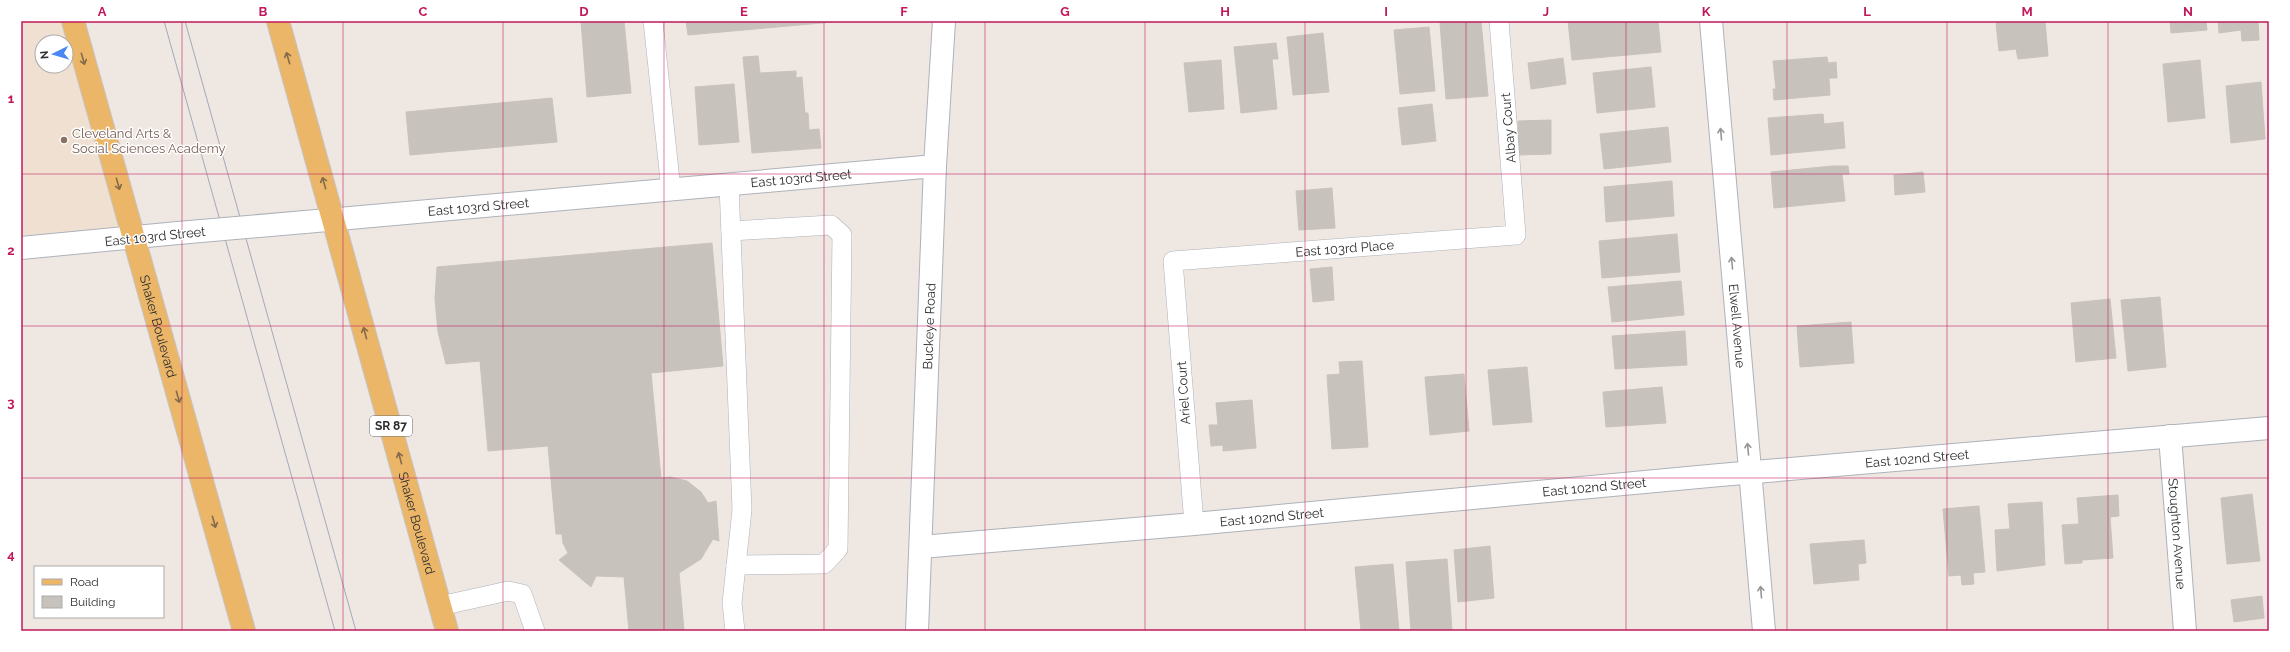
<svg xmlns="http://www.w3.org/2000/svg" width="2290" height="652" font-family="Raleway,sans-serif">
<rect width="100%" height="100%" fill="#eee7e2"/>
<path fill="#efe0d2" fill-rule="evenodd" d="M 21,21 L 73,21 L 133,238 L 21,248 ZM 42,42 L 66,42 L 66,66 L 42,66 Z"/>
<path fill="#c7c2bc" stroke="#cac2bb" d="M 581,21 L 624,21 L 631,93 L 587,97 Z
M 686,21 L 844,21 L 688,35 Z
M 1459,21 L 1481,21 L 1488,96 L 1446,99 L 1440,23 Z
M 1568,21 L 1658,21 L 1661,52 L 1572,60 Z
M 2013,21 L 2045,21 L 2048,56 L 2018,59 L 2016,49 L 1999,51 L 1996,23 Z
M 2170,21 L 2206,21 L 2207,30 L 2171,33 Z
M 2218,21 L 2258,21 L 2259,40 L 2242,41 L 2241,30 L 2219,33 Z
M 1429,27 L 1435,91 L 1400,94 L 1394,30 Z
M 1323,33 L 1329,92 L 1293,95 L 1287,37 Z
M 1276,43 L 1278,59 L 1272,59 L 1277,109 L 1241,113 L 1234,47 Z
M 758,56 L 760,73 L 796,71 L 796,78 L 802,77 L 805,113 L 808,113 L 809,130 L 819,129 L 821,148 L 752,153 L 743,57 Z
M 1827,57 L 1828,63 L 1836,62 L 1837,78 L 1829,78 L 1830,95 L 1774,100 L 1773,89 L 1776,89 L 1773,61 Z
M 1563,58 L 1566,84 L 1531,89 L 1528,63 Z
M 1221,60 L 1224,109 L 1189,112 L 1184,63 Z
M 2200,60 L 2205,118 L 2168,122 L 2163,64 Z
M 1651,67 L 1655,107 L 1597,113 L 1593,73 Z
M 2261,82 L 2265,139 L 2231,143 L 2226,86 Z
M 734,84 L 739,142 L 699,145 L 695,87 Z
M 552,98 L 557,142 L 410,155 L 406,112 Z
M 1432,104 L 1436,141 L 1402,145 L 1398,108 Z
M 1823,114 L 1824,124 L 1843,122 L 1845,148 L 1771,155 L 1768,118 Z
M 1551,120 L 1551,154 L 1519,155 L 1518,121 Z
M 1668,127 L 1671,162 L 1604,169 L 1600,134 Z
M 1832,166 L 1848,166 L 1849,174 L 1842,174 L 1845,201 L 1774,208 L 1771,172 Z
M 1923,172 L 1925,192 L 1895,195 L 1894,175 Z
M 1672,181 L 1674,216 L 1606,222 L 1604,187 Z
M 1332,188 L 1335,228 L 1299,230 L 1296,191 Z
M 1677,234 L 1680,272 L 1602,278 L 1599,241 Z
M 712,243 L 723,366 L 651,373 L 661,478 L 670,477 L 687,481 L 701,492 L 708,503 L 716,501 L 719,541 L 713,539 L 701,559 L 679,573 L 684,631 L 629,631 L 624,577 L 596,576 L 591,587 L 559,560 L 568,553 L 563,543 L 562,534 L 556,534 L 548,446 L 488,451 L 480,361 L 446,364 L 438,332 L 435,299 L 437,267 Z
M 1332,267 L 1334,300 L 1313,302 L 1310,269 Z
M 1681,281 L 1684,315 L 1612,322 L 1608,287 Z
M 2160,297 L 2166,367 L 2128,371 L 2121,300 Z
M 2110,299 L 2116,358 L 2076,362 L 2071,303 Z
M 1851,322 L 1854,363 L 1800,367 L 1797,326 Z
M 1685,331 L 1687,365 L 1615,369 L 1612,336 Z
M 1362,361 L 1368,447 L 1332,449 L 1327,375 L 1340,374 L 1339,362 Z
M 1527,367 L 1532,422 L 1493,425 L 1488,370 Z
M 1464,374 L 1469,431 L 1430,435 L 1425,377 Z
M 1662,387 L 1666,423 L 1606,427 L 1603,392 Z
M 1252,400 L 1256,448 L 1223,451 L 1223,445 L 1211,446 L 1209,425 L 1218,425 L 1216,403 Z
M 2252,494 L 2260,561 L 2227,564 L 2221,498 Z
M 2118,495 L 2119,516 L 2110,517 L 2113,558 L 2082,560 L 2082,563 L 2065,564 L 2062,525 L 2079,524 L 2077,498 Z
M 2042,502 L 2045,565 L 1997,571 L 1995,530 L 2010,529 L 2008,504 Z
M 1979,506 L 1985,572 L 1973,573 L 1974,584 L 1962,585 L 1961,575 L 1949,576 L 1943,509 Z
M 1864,540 L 1866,563 L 1858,564 L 1859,580 L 1814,584 L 1810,544 Z
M 1490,546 L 1494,598 L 1458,602 L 1454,550 Z
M 1447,559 L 1452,631 L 1411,631 L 1406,562 Z
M 1393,564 L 1399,631 L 1361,631 L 1355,567 Z
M 2262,596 L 2264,618 L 2234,622 L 2231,600 Z"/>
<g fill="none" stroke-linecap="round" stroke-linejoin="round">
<g stroke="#aeb2b9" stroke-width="20">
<g id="service">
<path d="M 653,21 L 671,190"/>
<path d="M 729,185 L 742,510 L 732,603 L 735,631"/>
<path d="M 731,231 L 831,225 L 842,235 L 838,549 L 824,564 L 736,565"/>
<path id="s1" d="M 1194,524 L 1173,261 L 1516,235 L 1499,21"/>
<path d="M 440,606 L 508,591 L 522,594 L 535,631"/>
</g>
</g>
<g stroke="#aeb2b9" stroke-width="24">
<g id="minor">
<path id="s2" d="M 1711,21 L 1764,631"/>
<path id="s3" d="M 305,222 L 935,166"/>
<path d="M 21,248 L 178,233"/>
<path id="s4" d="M 2170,436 L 2185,631"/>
<path id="s5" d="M 921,547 L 1194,524 L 1720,475 L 2269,428"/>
</g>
</g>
<g stroke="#aeb2b9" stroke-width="24">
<g id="tertiary">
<path id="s6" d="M 917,631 L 935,166 L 944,21"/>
</g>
</g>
<g stroke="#c4c4c4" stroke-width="24">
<g id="primary">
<path id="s7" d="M 73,21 L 244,631"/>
<path id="s8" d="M 278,21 L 447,631"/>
</g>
</g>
<use href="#service" stroke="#fff" stroke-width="19"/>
<use href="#minor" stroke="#fff" stroke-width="22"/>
<use href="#tertiary" stroke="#fff" stroke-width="22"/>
<use href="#primary" stroke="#ecb669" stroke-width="22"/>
<path stroke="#a4aab7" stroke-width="1" d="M 164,21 L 335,631
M 185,21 L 356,631"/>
<g stroke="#aeb2b9" stroke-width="24" stroke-linecap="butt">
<path id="minor-bridge" d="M 178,233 L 305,222"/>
</g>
<use href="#minor-bridge" stroke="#fff" stroke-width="22"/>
</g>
<defs><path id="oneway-shaft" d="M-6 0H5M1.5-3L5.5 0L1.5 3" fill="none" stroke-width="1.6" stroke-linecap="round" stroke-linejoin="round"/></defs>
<g stroke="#846b49">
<use href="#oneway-shaft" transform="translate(288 58) rotate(-106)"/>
<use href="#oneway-shaft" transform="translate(83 59) rotate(74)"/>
<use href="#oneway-shaft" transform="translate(324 183) rotate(-106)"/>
<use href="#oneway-shaft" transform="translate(118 184) rotate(74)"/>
<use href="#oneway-shaft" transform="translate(365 333) rotate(-105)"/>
<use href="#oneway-shaft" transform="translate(178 397) rotate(74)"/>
<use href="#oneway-shaft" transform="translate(400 458) rotate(-105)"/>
<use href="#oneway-shaft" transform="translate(214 522) rotate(74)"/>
</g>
<g stroke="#969696">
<use href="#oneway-shaft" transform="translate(1721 134) rotate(-95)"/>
<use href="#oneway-shaft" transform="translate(1732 263) rotate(-95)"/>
<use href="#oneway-shaft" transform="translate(1748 449) rotate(-95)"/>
<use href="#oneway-shaft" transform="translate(1761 592) rotate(-95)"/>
</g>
<path fill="none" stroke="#c2185b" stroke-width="1" stroke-opacity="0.55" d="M 182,21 L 182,631M 343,21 L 343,631M 503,21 L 503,631M 664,21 L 664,631M 824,21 L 824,631M 985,21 L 985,631M 1145,21 L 1145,631M 1305,21 L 1305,631M 1466,21 L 1466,631M 1626,21 L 1626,631M 1787,21 L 1787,631M 1947,21 L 1947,631M 2108,21 L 2108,631M 21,174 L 2269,174M 21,326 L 2269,326M 21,478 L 2269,478"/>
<circle fill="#8d6e63" stroke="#fff" stroke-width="1.5" cx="64" cy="140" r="4"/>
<g text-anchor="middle" stroke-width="3" stroke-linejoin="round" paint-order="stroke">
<rect fill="#fff" stroke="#6d6d6d" stroke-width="1" x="370" y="416" width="42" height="20" rx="3"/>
<g font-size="12" font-weight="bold" fill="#2e2e2e">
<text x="391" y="430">SR 87</text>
</g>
<g font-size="13" fill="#2e2e2e" stroke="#fff">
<text transform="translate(1508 128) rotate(-95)" y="5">Albay Court</text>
<text dy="5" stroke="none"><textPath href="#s3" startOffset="498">East 103rd Street</textPath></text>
<text dy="5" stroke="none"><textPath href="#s3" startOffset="174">East 103rd Street</textPath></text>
<text transform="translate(155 236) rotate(-6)" y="5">East 103rd Street</text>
<text dy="5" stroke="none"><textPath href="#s1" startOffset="436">East 103rd Place</textPath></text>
<text dy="5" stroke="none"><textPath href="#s7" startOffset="317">Shaker Boulevard</textPath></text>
<text dy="5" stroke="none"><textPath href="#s6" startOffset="305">Buckeye Road</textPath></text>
<text dy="5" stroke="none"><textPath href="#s2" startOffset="306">Elwell Avenue</textPath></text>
<text transform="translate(1183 393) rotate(-94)" y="5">Ariel Court</text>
<text dy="5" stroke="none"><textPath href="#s5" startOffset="1000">East 102nd Street</textPath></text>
<text dy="5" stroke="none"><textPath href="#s5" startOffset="676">East 102nd Street</textPath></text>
<text dy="5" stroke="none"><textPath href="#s5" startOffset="352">East 102nd Street</textPath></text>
<text dy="5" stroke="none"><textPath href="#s8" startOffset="521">Shaker Boulevard</textPath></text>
<text dy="5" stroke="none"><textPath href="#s4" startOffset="98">Stoughton Avenue</textPath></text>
</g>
<g font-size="13" fill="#785e54" stroke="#fff" text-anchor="start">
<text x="72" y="138">Cleveland Arts &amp;<tspan x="72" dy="15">Social Sciences Academy</tspan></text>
</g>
</g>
<rect width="2290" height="652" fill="none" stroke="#ffffff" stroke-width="44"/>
<rect x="34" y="566" width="130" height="52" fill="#ffffff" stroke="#ababab"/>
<rect x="42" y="579" width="20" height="6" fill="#ecb669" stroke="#ababab"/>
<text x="70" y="586" font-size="12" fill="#2e2e2e">Road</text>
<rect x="42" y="596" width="20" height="12" fill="#c7c2bc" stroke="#ababab"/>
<text x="70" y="606" font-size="12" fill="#2e2e2e">Building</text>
<g transform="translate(54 54) rotate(265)"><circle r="19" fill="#ffffff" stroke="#ababab"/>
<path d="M0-3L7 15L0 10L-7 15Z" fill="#4987f3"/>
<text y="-6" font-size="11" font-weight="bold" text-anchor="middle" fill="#2e2e2e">N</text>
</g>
<rect x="22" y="22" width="2246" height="608" fill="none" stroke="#c2185b" stroke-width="1.5"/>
<g font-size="13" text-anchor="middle" font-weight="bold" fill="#c2185b">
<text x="102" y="16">A</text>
<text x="263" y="16">B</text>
<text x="423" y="16">C</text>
<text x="584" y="16">D</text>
<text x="744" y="16">E</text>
<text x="904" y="16">F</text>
<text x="1065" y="16">G</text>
<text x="1225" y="16">H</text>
<text x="1386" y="16">I</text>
<text x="1546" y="16">J</text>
<text x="1706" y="16">K</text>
<text x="1867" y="16">L</text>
<text x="2027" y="16">M</text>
<text x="2188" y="16">N</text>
<text x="11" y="103">1</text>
<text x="11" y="255">2</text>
<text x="11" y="407">3</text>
<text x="11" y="559">4</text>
</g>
</svg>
